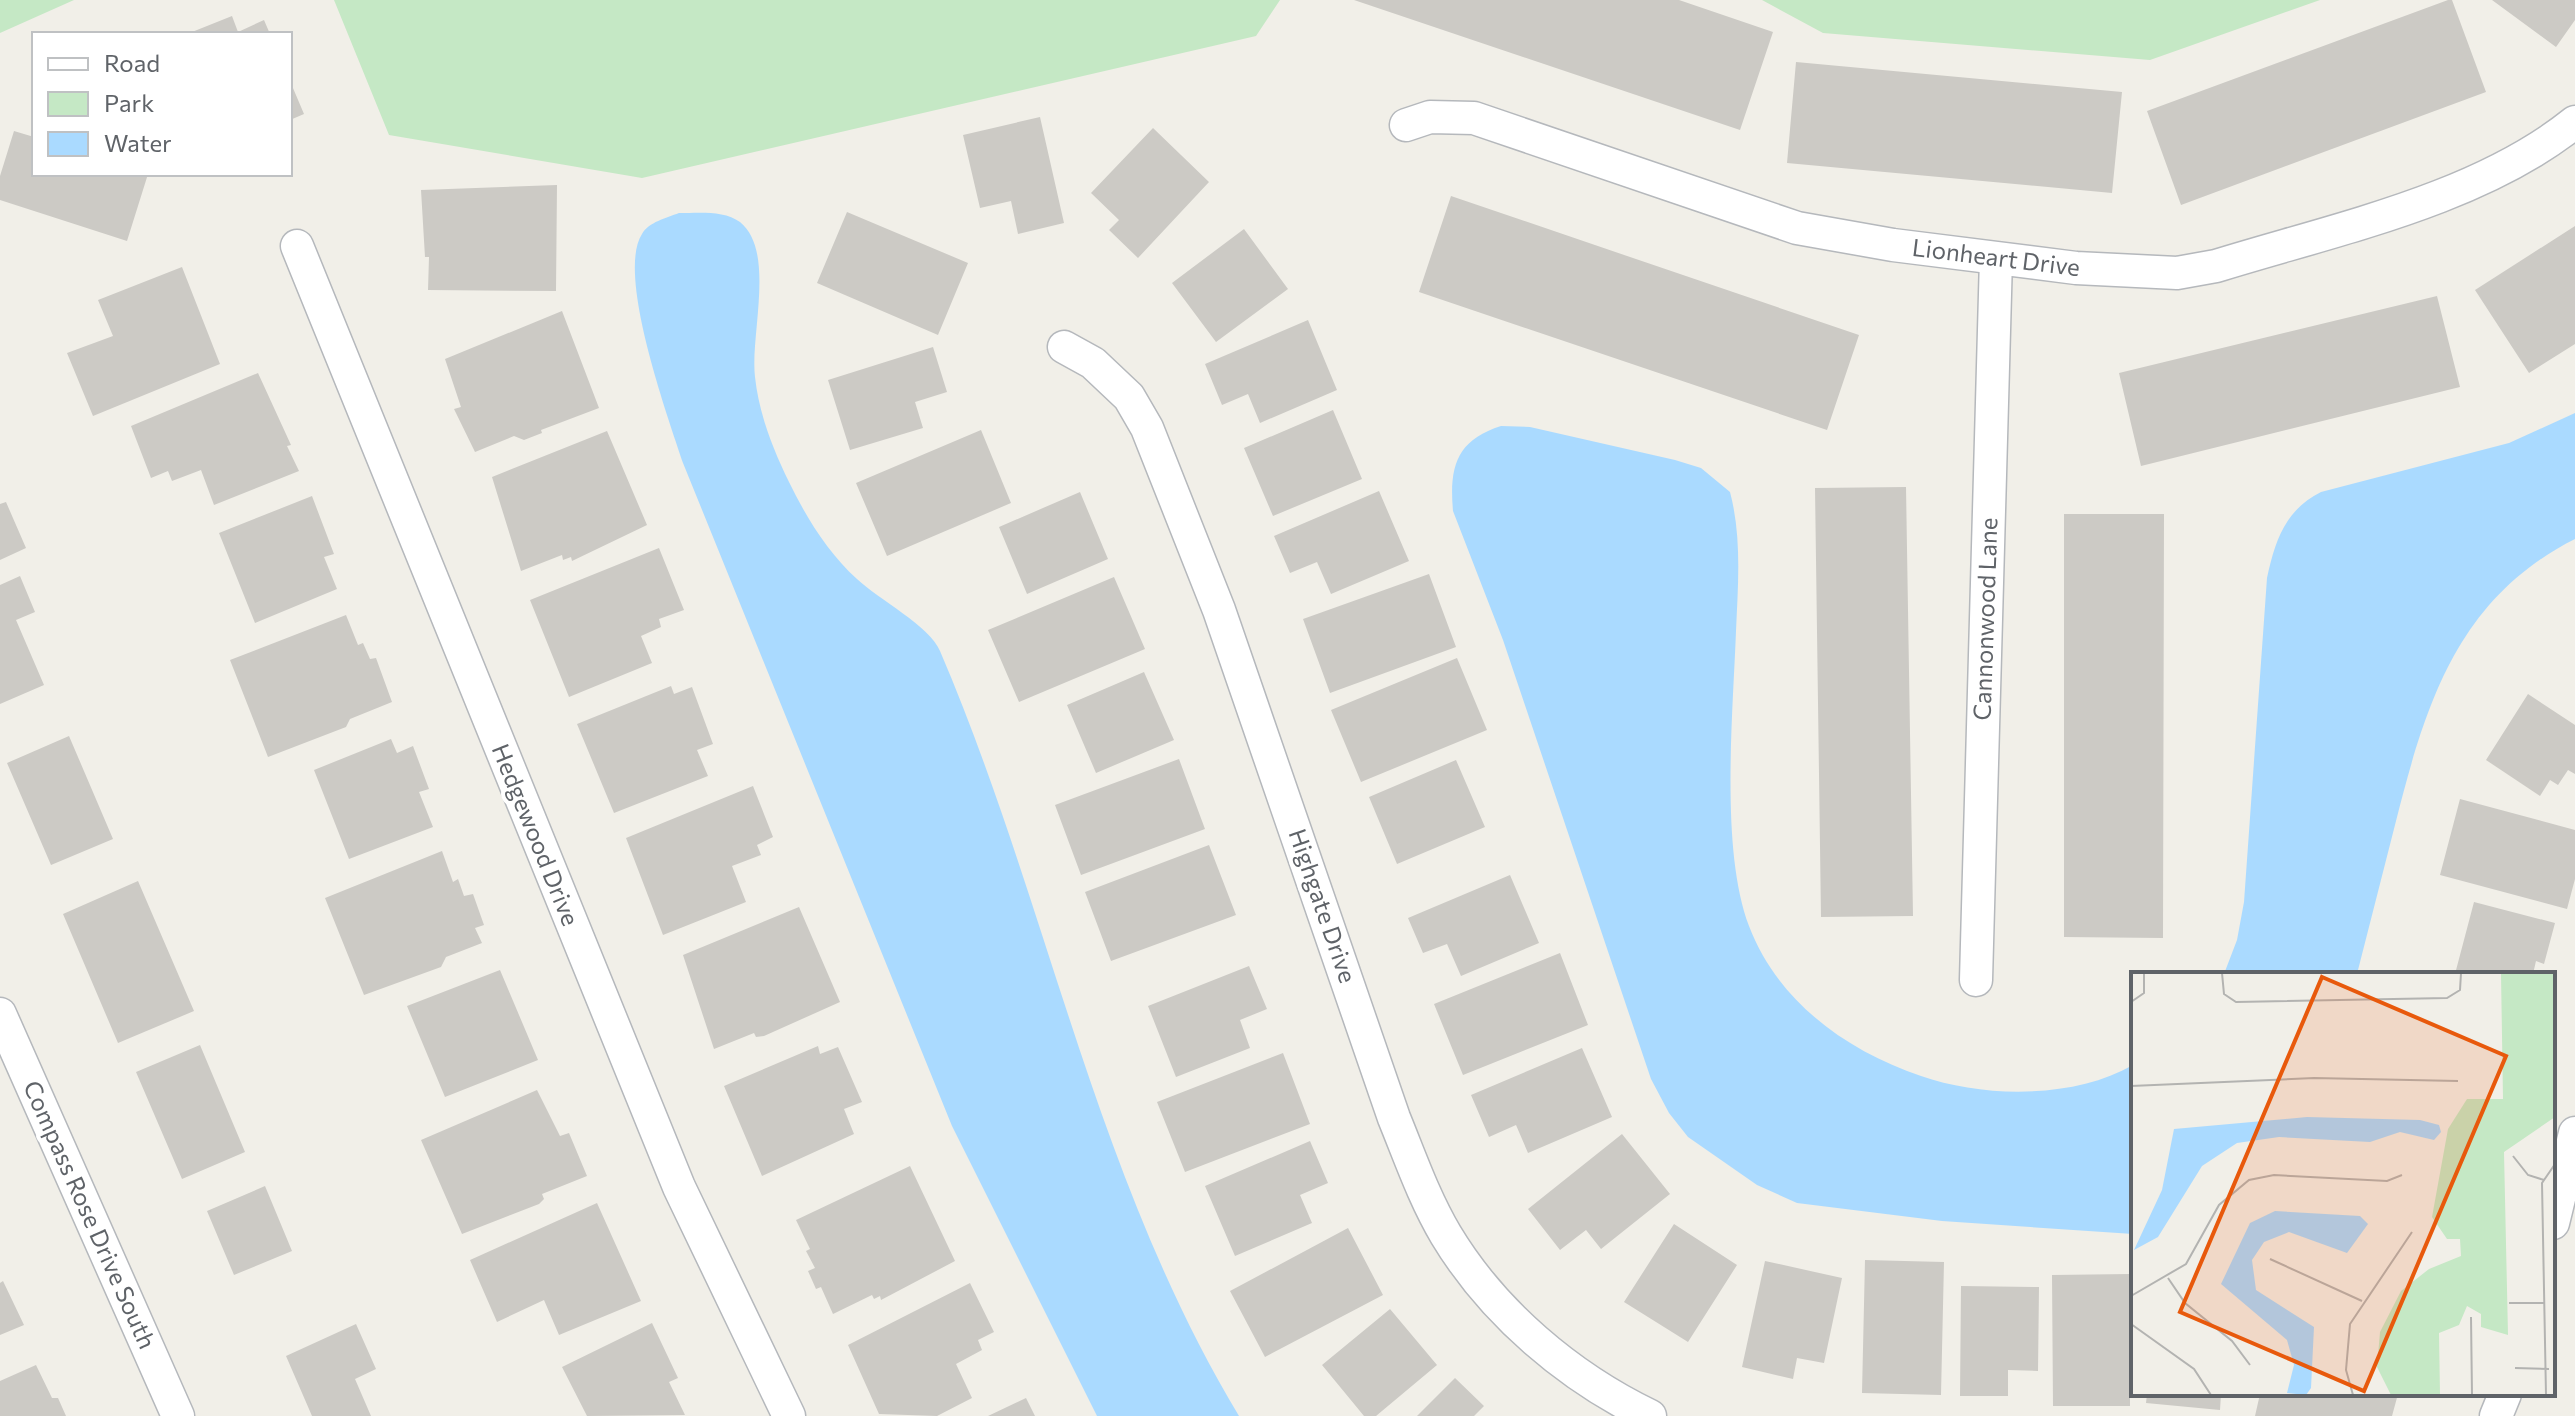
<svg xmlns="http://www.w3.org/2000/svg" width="2575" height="1416" font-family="Commissioner,sans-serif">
<rect width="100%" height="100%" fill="#f1efe8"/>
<path fill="#c5e8c5" d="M 0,0 L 74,0 L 0,33 Z
M 334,0 L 1280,0 L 1256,36 L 642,178 L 389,135 Z
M 1762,0 L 2320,0 L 2150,60 L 1823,33 Z"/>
<path fill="#aadaff" d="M 679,213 C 698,213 724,210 740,222 C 776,251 750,335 755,377 C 759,414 773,449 789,482 C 806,517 828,553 857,579 C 878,599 930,626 940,651 C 1049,906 1094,1175 1239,1416 L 1097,1416 L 952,1126 L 683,463 C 668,417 616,274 642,234 C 649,222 666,218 679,213 Z
M 2575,413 L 2575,539 C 2458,598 2426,703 2396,821 C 2383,872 2370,923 2357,974 L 2224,974 L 2237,940 L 2244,902 L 2267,578 C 2275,541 2285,510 2321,492 L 2509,443 Z
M 1501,426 L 1530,427 L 1675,460 L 1701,468 L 1730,492 C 1742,537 1738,585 1736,631 C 1733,713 1720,850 1749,926 C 1778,1002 1847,1051 1921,1076 C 1984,1098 2074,1099 2133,1065 L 2133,1234 L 1942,1221 L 1797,1203 L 1757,1185 L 1688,1137 L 1669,1113 L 1651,1079 L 1503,640 L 1453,511 C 1449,466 1457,440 1501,426 Z"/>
<path fill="#cccac5" d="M 1354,0 L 1679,0 L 1773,32 L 1740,130 Z
M 2448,0 L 2452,0 L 2486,92 L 2181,205 L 2147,111 Z
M 2492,0 L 2575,0 L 2575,20 L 2556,47 Z
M 232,16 L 238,32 L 264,20 L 270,34 L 187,34 Z
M 1796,62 L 2122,92 L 2112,193 L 1787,163 Z
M 290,81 L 304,114 L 290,120 Z
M 1040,117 L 1064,223 L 1018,234 L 1011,201 L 980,208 L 963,135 Z
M 1153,128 L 1209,182 L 1138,258 L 1109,230 L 1119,220 L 1091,193 Z
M 14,131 L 34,137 L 34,174 L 148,174 L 127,241 L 0,200 L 0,176 Z
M 557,185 L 556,291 L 428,290 L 429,257 L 425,257 L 421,190 Z
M 1451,196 L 1859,335 L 1827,430 L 1419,292 Z
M 847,212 L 968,263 L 938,335 L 817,283 Z
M 2575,226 L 2575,344 L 2529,373 L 2475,290 Z
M 1244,229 L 1288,289 L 1216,342 L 1172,283 Z
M 182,267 L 220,364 L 93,416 L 67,353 L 113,336 L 98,300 Z
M 2437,296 L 2460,387 L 2141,466 L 2119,373 Z
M 562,311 L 599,408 L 541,430 L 542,433 L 524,440 L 514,436 L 475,452 L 454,409 L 461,407 L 445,359 Z
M 1308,320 L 1337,390 L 1260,423 L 1248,394 L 1222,405 L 1205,364 Z
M 933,347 L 947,392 L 915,402 L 923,428 L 850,450 L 828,380 Z
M 258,373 L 291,445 L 287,446 L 299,471 L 214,505 L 201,470 L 172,481 L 168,471 L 151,478 L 131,426 Z
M 1333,410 L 1362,479 L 1273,516 L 1244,448 Z
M 981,430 L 1011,503 L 887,556 L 856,483 Z
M 607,431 L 647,525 L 572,561 L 571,557 L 563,560 L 562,555 L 521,571 L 492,477 Z
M 1906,487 L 1913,916 L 1821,917 L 1815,488 Z
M 1379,491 L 1409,561 L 1331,594 L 1317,562 L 1290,573 L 1274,536 Z
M 1080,492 L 1108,559 L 1027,594 L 999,527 Z
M 312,496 L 334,554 L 324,557 L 337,589 L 255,623 L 219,533 Z
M 6,502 L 26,548 L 0,560 L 0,504 Z
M 2064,514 L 2164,514 L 2163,938 L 2064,937 Z
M 659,548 L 684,610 L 659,619 L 661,627 L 641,636 L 652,663 L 569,697 L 530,600 Z
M 1429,574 L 1456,647 L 1330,693 L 1303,619 Z
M 20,576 L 35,612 L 16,620 L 44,685 L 0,704 L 0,585 Z
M 1114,577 L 1145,649 L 1019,702 L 988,630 Z
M 346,615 L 358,645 L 363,643 L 370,659 L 376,658 L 392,702 L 350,719 L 346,727 L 268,757 L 230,660 Z
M 1457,658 L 1487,730 L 1361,782 L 1331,710 Z
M 1144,672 L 1174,740 L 1096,773 L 1067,705 Z
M 671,686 L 674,694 L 692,687 L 713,744 L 697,750 L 708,776 L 614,813 L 577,724 Z
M 2528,694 L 2575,725 L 2575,774 L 2568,770 L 2558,785 L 2550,780 L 2540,796 L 2486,760 Z
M 69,736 L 113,839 L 51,865 L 7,763 Z
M 391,739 L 397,753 L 413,746 L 429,789 L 419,792 L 433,827 L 349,859 L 314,770 Z
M 1179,759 L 1205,829 L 1081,875 L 1055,805 Z
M 1456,760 L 1485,827 L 1397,864 L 1369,797 Z
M 753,786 L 773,837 L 757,845 L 761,855 L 732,866 L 746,902 L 663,935 L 626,838 Z
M 2460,799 L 2575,830 L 2575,879 L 2567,909 L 2440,875 Z
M 1209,845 L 1236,915 L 1111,961 L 1085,892 Z
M 442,851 L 453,882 L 458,879 L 464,896 L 473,894 L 484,925 L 475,928 L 482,943 L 446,957 L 441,967 L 364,995 L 325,898 Z
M 1510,875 L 1539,943 L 1461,976 L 1447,944 L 1423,953 L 1408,918 Z
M 138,881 L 194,1011 L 118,1043 L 63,914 Z
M 2474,902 L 2555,923 L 2544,964 L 2536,961 L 2533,974 L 2455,974 Z
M 799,907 L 840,1002 L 764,1036 L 756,1037 L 754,1033 L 714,1049 L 683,955 Z
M 1560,953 L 1588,1025 L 1463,1075 L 1434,1004 Z
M 1249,966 L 1267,1009 L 1240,1020 L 1250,1048 L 1176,1077 L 1148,1006 Z
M 500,970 L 538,1060 L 445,1097 L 407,1006 Z
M 200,1045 L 245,1152 L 182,1179 L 136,1072 Z
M 818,1046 L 820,1054 L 838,1047 L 862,1102 L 844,1109 L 854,1134 L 762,1176 L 724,1086 Z
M 1582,1048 L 1612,1117 L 1528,1153 L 1516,1125 L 1489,1137 L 1471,1095 Z
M 1283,1053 L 1310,1124 L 1185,1172 L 1157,1102 Z
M 537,1090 L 560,1136 L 569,1133 L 587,1176 L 542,1194 L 544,1199 L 539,1204 L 462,1234 L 421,1140 Z
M 1622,1134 L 1670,1194 L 1601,1249 L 1586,1230 L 1560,1250 L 1528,1209 Z
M 1310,1141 L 1328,1183 L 1300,1195 L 1312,1223 L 1235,1256 L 1205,1186 Z
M 910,1166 L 955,1261 L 881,1300 L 880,1296 L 874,1299 L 872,1295 L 833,1314 L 821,1287 L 816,1289 L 808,1271 L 815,1268 L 806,1251 L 810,1249 L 796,1220 Z
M 265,1186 L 292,1251 L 234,1275 L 207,1211 Z
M 597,1203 L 641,1301 L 559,1335 L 544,1300 L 497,1322 L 470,1260 Z
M 1674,1224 L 1737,1265 L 1688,1342 L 1624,1302 Z
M 1348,1228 L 1383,1295 L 1265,1357 L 1230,1291 Z
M 1865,1260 L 1944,1262 L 1941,1395 L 1862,1393 Z
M 1765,1261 L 1842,1278 L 1824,1363 L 1797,1358 L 1793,1379 L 1742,1367 Z
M 2130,1274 L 2130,1406 L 2053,1406 L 2052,1275 Z
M 3,1281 L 24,1325 L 0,1335 L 0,1283 Z
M 970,1283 L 994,1332 L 978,1340 L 982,1350 L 956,1364 L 972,1398 L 937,1416 L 879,1414 L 848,1345 Z
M 1961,1286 L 2039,1287 L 2038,1371 L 2008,1370 L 2008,1396 L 1960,1396 Z
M 1390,1309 L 1437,1365 L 1376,1416 L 1364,1416 L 1322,1365 Z
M 652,1323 L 678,1378 L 669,1382 L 685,1415 L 587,1416 L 562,1367 Z
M 356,1324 L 376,1369 L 355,1379 L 371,1416 L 312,1416 L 286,1356 Z
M 36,1365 L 52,1398 L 58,1398 L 66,1416 L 0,1416 L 0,1381 Z
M 1455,1378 L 1484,1406 L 1474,1416 L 1417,1416 Z
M 2147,1394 L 2221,1394 L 2220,1410 L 2146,1403 Z
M 2260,1394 L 2398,1394 L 2392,1416 L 2255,1416 Z
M 1026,1398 L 1035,1416 L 988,1416 Z"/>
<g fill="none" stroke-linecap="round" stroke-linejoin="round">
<g stroke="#b5b8bc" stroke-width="35">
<path id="street" d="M 1406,125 L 1430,117 L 1474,118 L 1797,228 L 1893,245 L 2076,268 L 2177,273 L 2216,266 C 2335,229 2478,200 2575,122
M 297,246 L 679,1187 L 789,1416
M 1064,347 L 1093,363 L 1129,397 L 1147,428 L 1219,610 L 1394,1118 C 1410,1157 1424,1198 1446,1235 C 1493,1313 1569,1377 1650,1416
M 1976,980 L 1996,258
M 0,1014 L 178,1416
M 2553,1223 L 2575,1133
M 2496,1416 L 2505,1394"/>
</g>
<use href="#street" stroke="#fff" stroke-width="32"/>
</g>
<g text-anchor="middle" stroke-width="8" stroke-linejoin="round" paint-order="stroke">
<g font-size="24" fill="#5f6368" stroke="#fff">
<text transform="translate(1996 258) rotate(7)" y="8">Lionheart Drive</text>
<text transform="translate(1986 619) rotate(-88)" y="8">Cannonwood Lane</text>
<text transform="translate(535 835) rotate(68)" y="8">Hedgewood Drive</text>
<text transform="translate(1322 906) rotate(71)" y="8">Highgate Drive</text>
<text transform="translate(89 1215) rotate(66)" y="8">Compass Rose Drive South</text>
</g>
</g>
<g transform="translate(2131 972)">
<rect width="424" height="424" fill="#f1efe8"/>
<path d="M 370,1 L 424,1 L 424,145 L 373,180 L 377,363 L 350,355 L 350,342 L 336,334 L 328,353 L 308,361 L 309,423 L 260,423 L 246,395 L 249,360 L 270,319 L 298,297 L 330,284 L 329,267 L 316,267 L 301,245 L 317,157 L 336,127 L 372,127 Z" fill="#c5e8c5"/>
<path d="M 176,145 L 289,148 L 308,153 L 310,160 L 303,168 L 269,160 L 239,170 L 148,165 L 106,171 L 71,194 L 27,265 L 3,278 L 31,218 L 43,157 ZM 144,239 L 229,244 L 237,252 L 216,281 L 158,260 L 133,270 L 121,288 L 125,318 L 183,355 L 180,416 L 175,423 L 156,421 L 163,393 L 156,368 L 90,312 L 119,251 Z" fill="#aadaff"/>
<path fill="none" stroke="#b3b3b1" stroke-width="2" d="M 91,1 L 93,22 L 105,30 L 316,26 L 329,18 L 330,1M 0,30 L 13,21 L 13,1M 0,114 L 183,106 L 327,109M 0,128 L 0,178M 382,184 L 397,203 L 413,208M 139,287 L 231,329M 37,306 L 54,331 L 101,369 L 119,393M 0,324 L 55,292 L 88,233 L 118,208 L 143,203 L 256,209 L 271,203M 378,331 L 413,331M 340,345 L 341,423M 0,352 L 63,397 L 80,423M 384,396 L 418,397M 222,423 L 215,398 L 219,352 L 281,260M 415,423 L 411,211 L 424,192"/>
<path fill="#e8590c" fill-opacity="0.15" stroke="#e8590c" stroke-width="4" d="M 191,5 L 375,84 L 233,419 L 49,340 Z"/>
<rect width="424" height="424" fill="none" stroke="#5f6368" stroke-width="4"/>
</g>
<rect x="32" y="32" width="260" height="144" fill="#ffffff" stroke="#bfc1c3" stroke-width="2"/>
<rect x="48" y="58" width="40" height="12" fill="#ffffff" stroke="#bfc1c3" stroke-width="2"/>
<text x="104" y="72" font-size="24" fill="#5f6368">Road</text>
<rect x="48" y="92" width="40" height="24" fill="#c5e8c5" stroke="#bfc1c3" stroke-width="2"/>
<text x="104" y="112" font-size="24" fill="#5f6368">Park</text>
<rect x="48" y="132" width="40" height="24" fill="#aadaff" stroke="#bfc1c3" stroke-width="2"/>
<text x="104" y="152" font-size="24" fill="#5f6368">Water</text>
</svg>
